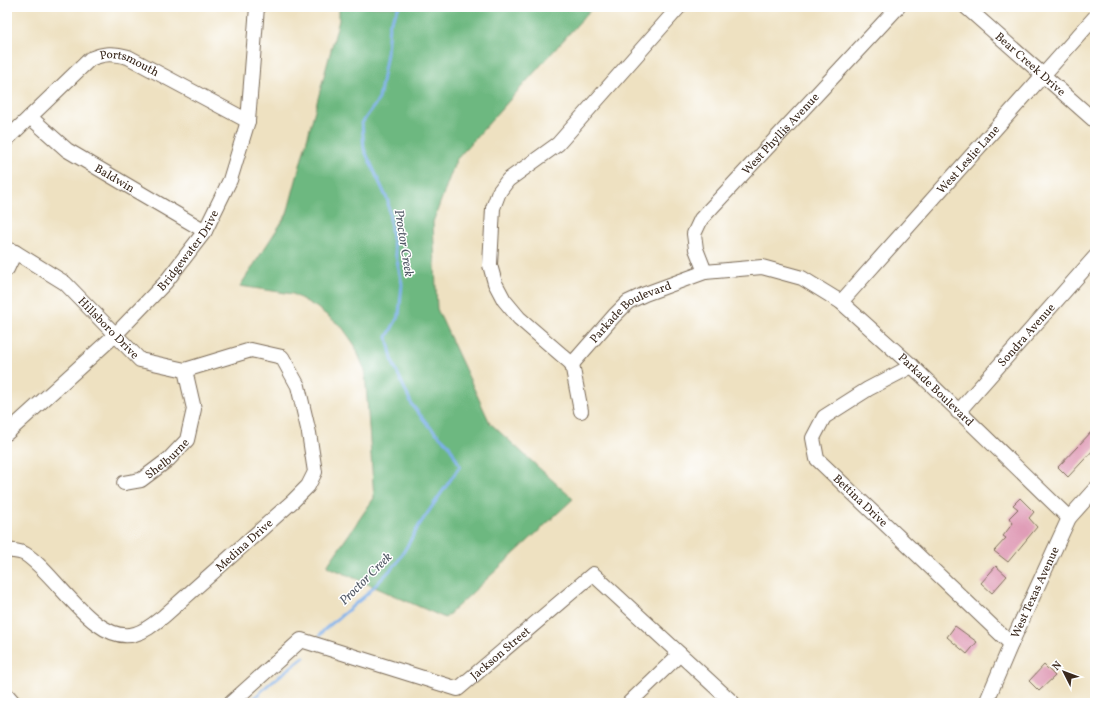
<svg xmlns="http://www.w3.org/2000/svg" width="1102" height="710" font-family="Vollkorn,serif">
<rect width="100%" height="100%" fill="#fff"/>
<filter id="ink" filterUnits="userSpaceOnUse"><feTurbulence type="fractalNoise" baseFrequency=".025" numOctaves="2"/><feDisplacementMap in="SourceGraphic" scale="8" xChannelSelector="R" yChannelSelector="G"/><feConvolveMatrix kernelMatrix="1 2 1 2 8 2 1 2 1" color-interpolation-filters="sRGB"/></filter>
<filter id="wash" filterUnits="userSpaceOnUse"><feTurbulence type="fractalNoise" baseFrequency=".012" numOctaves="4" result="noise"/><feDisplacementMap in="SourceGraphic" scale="16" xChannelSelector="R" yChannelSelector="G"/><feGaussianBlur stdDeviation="0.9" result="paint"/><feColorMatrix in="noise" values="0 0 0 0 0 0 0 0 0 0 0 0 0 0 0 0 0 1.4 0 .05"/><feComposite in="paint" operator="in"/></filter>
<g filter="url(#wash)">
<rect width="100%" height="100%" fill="#eee1c1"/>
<path fill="#6db880" stroke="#54714f" d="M 339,7 L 593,7 L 456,160 L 433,222 L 437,309 L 490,423 L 573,499 L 445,618 L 327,566 L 374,498 L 365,371 L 354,344 L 342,327 L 316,307 L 293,294 L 240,286 L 287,214 L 339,20 Z"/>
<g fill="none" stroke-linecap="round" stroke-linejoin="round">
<path stroke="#7eb0ea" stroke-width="3" d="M 320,635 L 324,630 L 366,595 L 397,563 L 420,524 L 460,466 L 449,445 L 429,426 L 412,405 L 393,363 L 387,337 L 399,315 L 402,284 L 392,237 L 388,201 L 364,149 L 362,123 L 379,99 L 387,53 L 389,25 L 399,7
M 249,703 L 269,684 L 304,657"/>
</g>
<g id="blocks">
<path fill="#e09db7" d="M 1095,428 L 1095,448 L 1068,477 L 1058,467 Z
M 1020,498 L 1034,512 L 1029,518 L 1037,527 L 1008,562 L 994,551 L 1006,538 L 1003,536 L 1013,523 L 1009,518 L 1018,509 L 1013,505 Z
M 996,566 L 1007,576 L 992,593 L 981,583 Z
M 955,626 L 977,642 L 967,654 L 947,637 Z
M 1044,665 L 1055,676 L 1039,691 L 1029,681 Z"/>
</g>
</g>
<g filter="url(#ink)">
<use href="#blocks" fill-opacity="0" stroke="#7a6a57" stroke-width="1"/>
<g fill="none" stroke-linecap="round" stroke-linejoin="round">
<g stroke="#7a6a57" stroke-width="16">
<g id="minor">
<path id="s1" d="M 966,7 L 1095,121"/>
<path id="s2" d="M 30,117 L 67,150 L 205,231"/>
<path id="s3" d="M 7,139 L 90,59 C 104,53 114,53 128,57 L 248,121"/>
<path id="s4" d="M 7,249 L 15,252 L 65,283 L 140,360 L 185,370 L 251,350 L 282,357 L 298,386 L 309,433 L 315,472 L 308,486 L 293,501 L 164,616 C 155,623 146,631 135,634 C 95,646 56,573 25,554 C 20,551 12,551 7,550"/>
<path d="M 7,269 L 15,252"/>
<path id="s5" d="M 705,272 L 696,249 L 694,234 L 701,219 L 898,7"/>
<path id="s6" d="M 841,302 L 1095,17"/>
<path id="s7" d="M 572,364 L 614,316 L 628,302 L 645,294 L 705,272 L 762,267 L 802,278 L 841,302 L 912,366 L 1069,518"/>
<path d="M 572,364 L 519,318 L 504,300 L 495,283 L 490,265 L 493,208 L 499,192 L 508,180 L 558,144 L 679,7"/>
<path d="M 572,364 L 581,411"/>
<path id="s8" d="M 912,366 L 868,389 L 824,417 L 813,438 L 817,459 L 1011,644"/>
<path id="s9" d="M 958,412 L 1095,257"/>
<path id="s10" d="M 7,433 L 115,335 L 165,283 L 205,231 L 230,180 L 248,121 L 257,7"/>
<path id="s11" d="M 124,483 L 141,480 L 169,459 L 187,440 L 194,409 L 185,370"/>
<path d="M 7,695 L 14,703"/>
<path id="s12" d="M 231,703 L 301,640 L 458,689 L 593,574 L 733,703"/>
<path d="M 629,703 L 680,654"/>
<path id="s13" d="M 986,703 L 1011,644 L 1069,518 L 1095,489"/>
</g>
</g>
<use href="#minor" stroke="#fff" stroke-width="14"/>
</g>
</g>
<g text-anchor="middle" stroke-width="3" stroke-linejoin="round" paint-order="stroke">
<g font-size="12" fill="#3b2a1e" stroke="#fff">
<text dy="4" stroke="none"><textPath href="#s1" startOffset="86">Bear Creek Drive</textPath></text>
<text dy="4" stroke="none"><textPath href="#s3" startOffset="157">Portsmouth</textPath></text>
<text dy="4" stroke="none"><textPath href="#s5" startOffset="173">West Phyllis Avenue</textPath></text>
<text dy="4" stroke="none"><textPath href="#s6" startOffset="191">West Leslie Lane</textPath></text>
<text dy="4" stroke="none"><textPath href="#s2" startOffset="105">Baldwin</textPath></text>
<text dy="4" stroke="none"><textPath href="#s10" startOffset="258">Bridgewater Drive</textPath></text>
<text dy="4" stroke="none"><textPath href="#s7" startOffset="80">Parkade Boulevard</textPath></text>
<text dy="4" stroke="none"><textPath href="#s4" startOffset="130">Hillsboro Drive</textPath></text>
<text dy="4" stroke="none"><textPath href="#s9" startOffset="103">Sondra Avenue</textPath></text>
<text dy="4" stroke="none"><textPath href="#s7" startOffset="440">Parkade Boulevard</textPath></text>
<text dy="4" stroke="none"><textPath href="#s11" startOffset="51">Shelburne</textPath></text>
<text dy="4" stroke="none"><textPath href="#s8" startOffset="207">Bettina Drive</textPath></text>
<text transform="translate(244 545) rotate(-42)" y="4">Medina Drive</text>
<text dy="4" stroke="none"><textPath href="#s13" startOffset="121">West Texas Avenue</textPath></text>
<text dy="4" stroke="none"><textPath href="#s12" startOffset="314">Jackson Street</textPath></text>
</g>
<g font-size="13" font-style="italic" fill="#525965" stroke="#fff">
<text transform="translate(405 243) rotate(81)" y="5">Proctor Creek</text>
<text transform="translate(365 578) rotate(-45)" y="5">Proctor Creek</text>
</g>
</g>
<rect width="1102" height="710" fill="none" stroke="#fff" stroke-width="24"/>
<g transform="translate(1064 672) rotate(312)" stroke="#ffffff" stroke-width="3" paint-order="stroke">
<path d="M0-3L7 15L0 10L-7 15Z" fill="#3b2a1e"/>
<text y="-6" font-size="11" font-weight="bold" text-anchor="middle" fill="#3b2a1e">N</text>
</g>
</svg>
